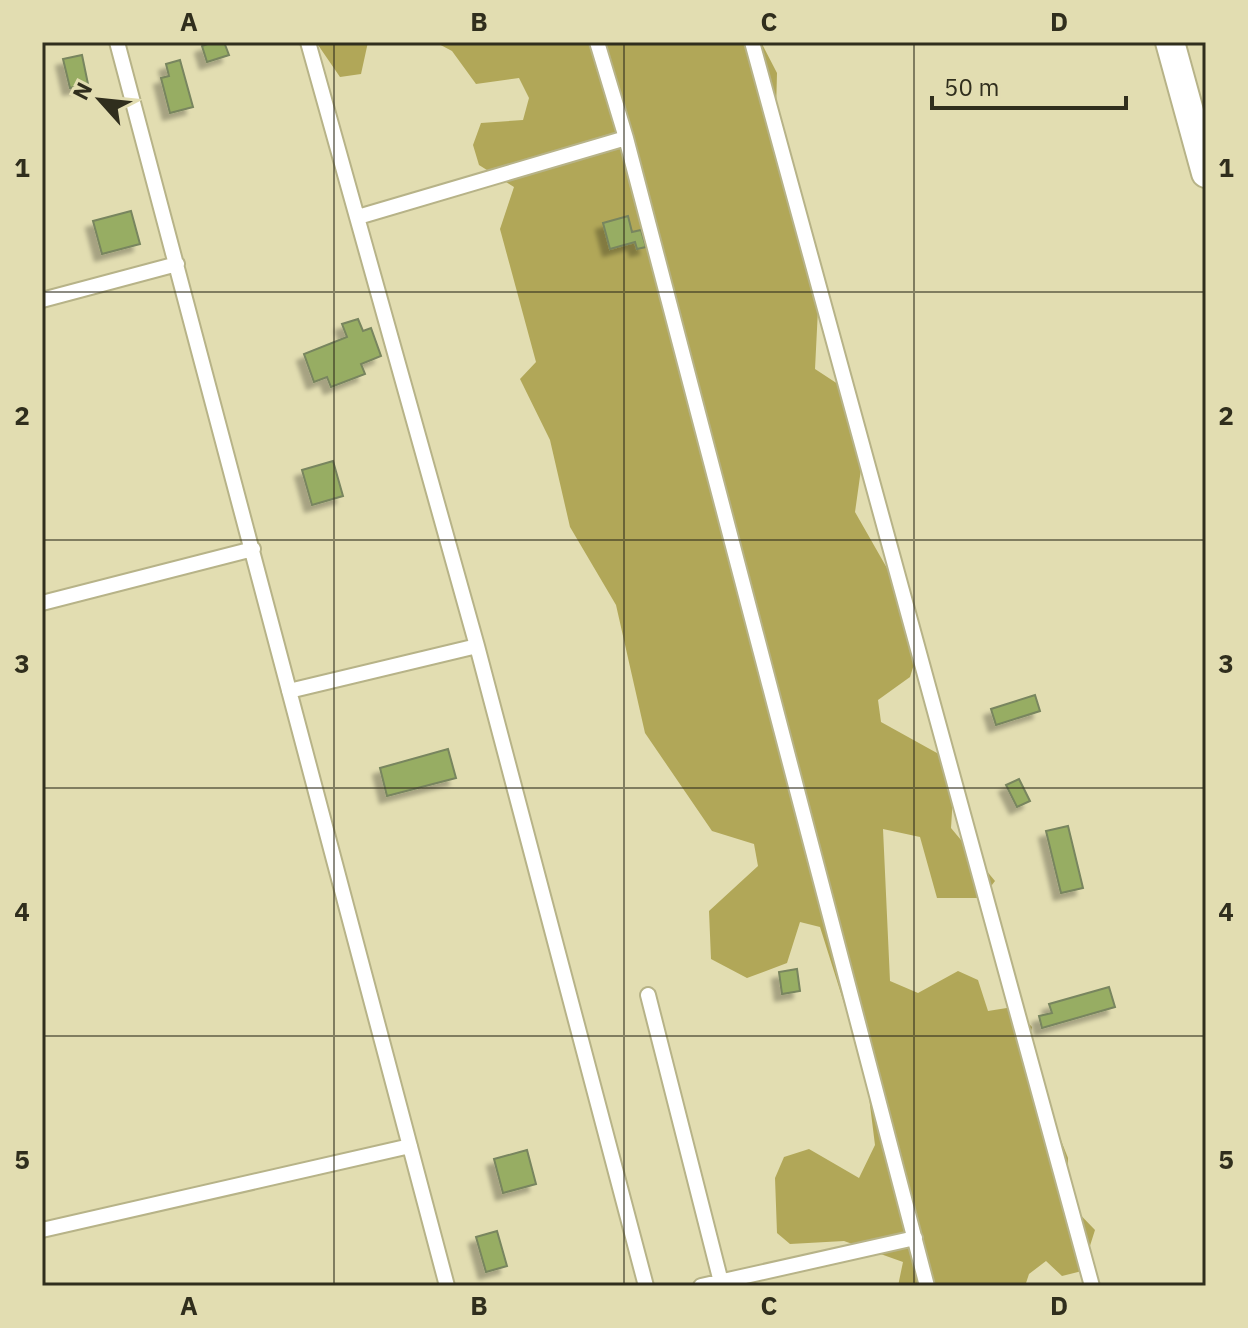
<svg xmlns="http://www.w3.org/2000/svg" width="1248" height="1328" font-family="'IBM Plex Sans',sans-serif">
<defs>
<filter id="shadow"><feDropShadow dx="-7" dy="7" stdDeviation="2" flood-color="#0004"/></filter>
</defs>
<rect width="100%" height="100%" fill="#e2ddb1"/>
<path fill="#b1a758" d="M 316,42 L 368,42 L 361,74 L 340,77 Z
M 435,42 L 761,42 L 777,73 L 776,112 L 820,269 L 815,369 L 844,388 L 865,441 L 855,512 L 912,612 L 917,655 L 910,677 L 878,700 L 881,722 L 955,763 L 951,828 L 995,881 L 982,898 L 937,898 L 920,837 L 883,829 L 890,981 L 918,993 L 958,971 L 978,980 L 988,1011 L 1013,1007 L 1032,1027 L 1026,1052 L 1068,1158 L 1067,1201 L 1095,1230 L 1082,1271 L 1062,1276 L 1046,1261 L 1029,1274 L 1025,1286 L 898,1286 L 903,1262 L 844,1241 L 790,1244 L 777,1233 L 775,1178 L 784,1157 L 809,1149 L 859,1178 L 875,1145 L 866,1073 L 820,927 L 800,922 L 787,963 L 747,978 L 711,959 L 709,911 L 758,866 L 754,844 L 712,831 L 645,733 L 616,605 L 570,527 L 550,440 L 520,379 L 536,362 L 500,229 L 514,187 L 479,165 L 473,145 L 481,123 L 523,120 L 529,98 L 519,78 L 476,84 L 452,51 Z"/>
<path fill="#97ad63" stroke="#78855e" stroke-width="2" filter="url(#shadow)" d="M 213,42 L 224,42 L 229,55 L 207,62 L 202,46 Z
M 82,55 L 88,84 L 70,88 L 63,59 Z
M 180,60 L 193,107 L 170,113 L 161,78 L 169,76 L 166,64 Z
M 131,211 L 140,244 L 102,254 L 93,221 Z
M 628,216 L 632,232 L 641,230 L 646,247 L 637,249 L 635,242 L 610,249 L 603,223 Z
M 358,319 L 363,331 L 371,328 L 381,356 L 361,364 L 365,374 L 331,387 L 327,377 L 314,382 L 304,354 L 347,337 L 342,324 Z
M 333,461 L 343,496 L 312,505 L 302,470 Z
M 1035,695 L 1040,711 L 996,725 L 991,709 Z
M 448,749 L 456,778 L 387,796 L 380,768 Z
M 1019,779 L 1030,801 L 1017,807 L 1006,785 Z
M 1068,826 L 1083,888 L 1061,893 L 1046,831 Z
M 797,969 L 800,991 L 782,994 L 779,972 Z
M 1109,987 L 1115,1007 L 1042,1028 L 1039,1016 L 1052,1013 L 1049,1004 Z
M 527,1150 L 536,1184 L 503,1193 L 494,1159 Z
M 497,1231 L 507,1266 L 486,1272 L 476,1237 Z"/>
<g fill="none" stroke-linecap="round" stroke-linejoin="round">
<g stroke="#b7b388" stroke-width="18">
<path id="lane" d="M 117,42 L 447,1286
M 308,42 L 477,646 L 646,1286
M 597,42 L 626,138 L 927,1286
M 752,42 L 1092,1286
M 358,217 L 626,138
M 42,300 L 177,264
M 42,603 L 253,549
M 289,691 L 477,646
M 648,995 L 722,1286
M 42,1230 L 410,1146
M 701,1286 L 915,1238"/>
</g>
<g stroke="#b7b388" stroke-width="32">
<path id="street" d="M 1170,42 L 1206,173"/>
</g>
<use href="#lane" stroke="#fff" stroke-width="14"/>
<use href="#street" stroke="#fff" stroke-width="28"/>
</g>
<path fill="none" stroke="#302e1d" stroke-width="2" stroke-opacity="0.55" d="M 334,42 L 334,1286M 624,42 L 624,1286M 914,42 L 914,1286M 42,292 L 1206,292M 42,540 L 1206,540M 42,788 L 1206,788M 42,1036 L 1206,1036"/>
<rect width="1248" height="1328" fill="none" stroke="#e2ddb1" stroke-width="88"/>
<g transform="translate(100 100) rotate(297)" stroke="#e2ddb1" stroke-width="6" paint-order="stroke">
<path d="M0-6L14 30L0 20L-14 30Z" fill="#302e1d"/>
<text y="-12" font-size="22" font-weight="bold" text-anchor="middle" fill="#302e1d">N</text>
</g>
<path d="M932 96v12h194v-12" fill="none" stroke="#302e1d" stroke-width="4"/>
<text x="944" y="96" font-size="24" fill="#302e1d" stroke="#e2ddb1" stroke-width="6" paint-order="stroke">50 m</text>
<rect x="44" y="44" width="1160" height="1240" fill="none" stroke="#302e1d" stroke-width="3"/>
<g font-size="26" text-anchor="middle" font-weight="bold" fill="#302e1d">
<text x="189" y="31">A</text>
<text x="479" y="31">B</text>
<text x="769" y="31">C</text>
<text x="1059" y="31">D</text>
<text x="22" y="177">1</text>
<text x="1226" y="177">1</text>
<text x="22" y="425">2</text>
<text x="1226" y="425">2</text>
<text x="22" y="673">3</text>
<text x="1226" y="673">3</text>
<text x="22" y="921">4</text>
<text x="1226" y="921">4</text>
<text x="22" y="1169">5</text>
<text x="1226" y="1169">5</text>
<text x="189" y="1315">A</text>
<text x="479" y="1315">B</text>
<text x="769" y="1315">C</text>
<text x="1059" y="1315">D</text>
</g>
</svg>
